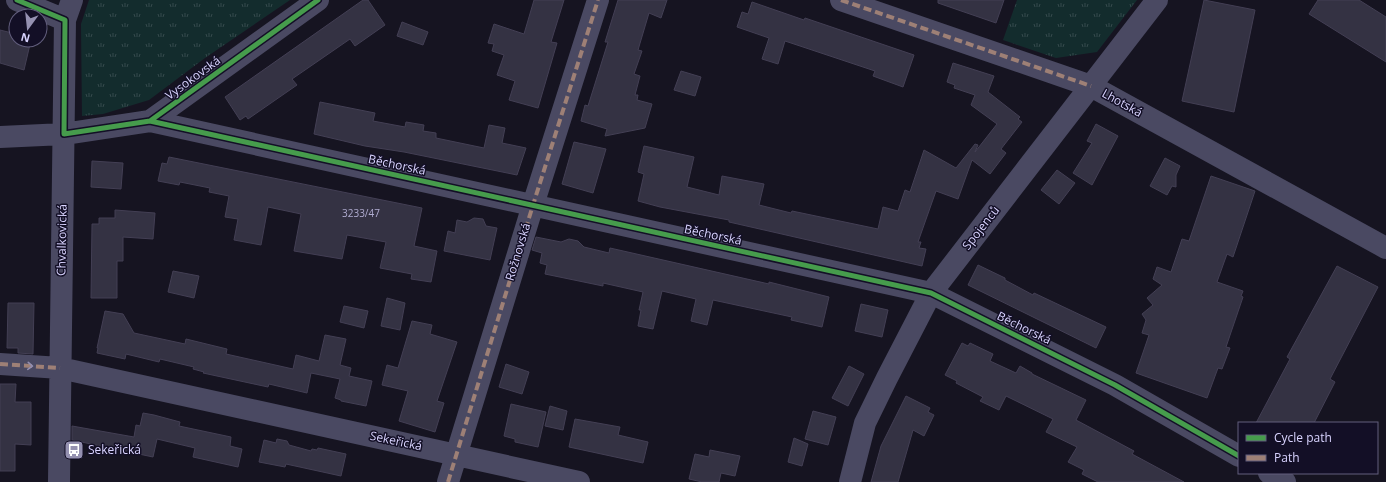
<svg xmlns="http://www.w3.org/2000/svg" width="1386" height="482" font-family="'Open Sans',sans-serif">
<defs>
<pattern id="park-tufts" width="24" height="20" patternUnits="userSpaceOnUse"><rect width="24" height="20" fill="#132c2d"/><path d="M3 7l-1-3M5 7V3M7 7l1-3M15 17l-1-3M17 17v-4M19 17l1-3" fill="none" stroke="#354a4c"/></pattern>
</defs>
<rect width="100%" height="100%" fill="#161421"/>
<path fill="url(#park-tufts)" d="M 89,0 L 290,0 L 205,58 L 149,100 L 103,114 L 82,116 L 81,24 Z
M 1017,0 L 1137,0 L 1097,52 L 1056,58 L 1003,40 Z"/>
<path fill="#343243" stroke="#433f54" d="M 363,0 L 368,0 L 385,25 L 355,46 L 350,39 L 292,79 L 297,85 L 248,119 L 246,116 L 240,120 L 225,97 Z
M 534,0 L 564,0 L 551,42 L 557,43 L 538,108 L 509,100 L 515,81 L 497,75 L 504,55 L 492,51 L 494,44 L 488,43 L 494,24 L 524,34 Z
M 618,0 L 667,0 L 661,18 L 649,13 L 638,50 L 642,51 L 634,74 L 640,76 L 635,95 L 638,95 L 637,100 L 652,104 L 645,128 L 605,136 L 607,129 L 581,121 L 585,105 L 588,106 L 608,42 L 605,42 Z
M 938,0 L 1004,0 L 996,23 L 938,3 Z
M 1204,0 L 1255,10 L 1234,112 L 1182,101 Z
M 1318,0 L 1359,0 L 1386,17 L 1386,62 L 1309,14 Z
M 752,2 L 804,20 L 805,18 L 914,55 L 903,87 L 873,76 L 875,71 L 785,41 L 778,64 L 762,59 L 769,38 L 737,27 L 742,12 L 748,14 Z
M 402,22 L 428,32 L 423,45 L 397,36 Z
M 0,30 L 16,34 L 16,40 L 31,40 L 24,70 L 0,63 Z
M 953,63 L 994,76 L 988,92 L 1020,117 L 1018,119 L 1022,122 L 1001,149 L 1006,153 L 990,174 L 972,160 L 958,199 L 936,191 L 918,242 L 921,242 L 919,248 L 926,249 L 922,266 L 729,222 L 729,220 L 660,207 L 638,201 L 644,174 L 638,172 L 644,146 L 694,157 L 687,187 L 719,195 L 722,176 L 764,184 L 759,205 L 791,213 L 792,211 L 878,229 L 883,207 L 898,211 L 905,190 L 910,192 L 924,150 L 956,168 L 975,144 L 978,145 L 975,152 L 997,124 L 971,105 L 975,95 L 954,88 L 955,85 L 947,82 Z
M 681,71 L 701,77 L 695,96 L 674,90 Z
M 320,102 L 375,113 L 373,121 L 405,127 L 406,122 L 424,125 L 423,131 L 436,133 L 436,138 L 484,148 L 489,125 L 505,128 L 502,143 L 526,148 L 517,175 L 404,152 L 365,146 L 314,134 Z
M 1096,124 L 1118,136 L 1092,185 L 1073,173 L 1092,143 L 1087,141 Z
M 574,142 L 606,149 L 593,193 L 562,184 Z
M 169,157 L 422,208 L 414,246 L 437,251 L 431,282 L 411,279 L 412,274 L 380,268 L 386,242 L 347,235 L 342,259 L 294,251 L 301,214 L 268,207 L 261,245 L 234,240 L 238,219 L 225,217 L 229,196 L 209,192 L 210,188 L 180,182 L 179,185 L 158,181 L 162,163 L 167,164 Z
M 1165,158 L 1180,166 L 1176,175 L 1176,187 L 1172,186 L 1167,195 L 1150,186 Z
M 92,161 L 123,163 L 121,189 L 91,187 Z
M 1057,170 L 1075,183 L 1059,204 L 1041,190 Z
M 1211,176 L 1255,191 L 1233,257 L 1227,254 L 1217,282 L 1243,291 L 1241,296 L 1243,297 L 1226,347 L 1230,348 L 1222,369 L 1218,368 L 1207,398 L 1136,373 L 1149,335 L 1142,333 L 1146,320 L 1142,314 L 1153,305 L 1147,298 L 1162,285 L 1153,279 L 1157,267 L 1171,272 L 1182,239 L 1189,241 Z
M 115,210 L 155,213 L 153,239 L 123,237 L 123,261 L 117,261 L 117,298 L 91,298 L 92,224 L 99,224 L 99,218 L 115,218 Z
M 474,218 L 483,219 L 486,226 L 497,228 L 490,260 L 444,251 L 448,231 L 455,233 L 457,220 L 467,222 Z
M 536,237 L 561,242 L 569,239 L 578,241 L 584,247 L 609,253 L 610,248 L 769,284 L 769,282 L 829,297 L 822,327 L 791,320 L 792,317 L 713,300 L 707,325 L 691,321 L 696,299 L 662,291 L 653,329 L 638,326 L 641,310 L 639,310 L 643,292 L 603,283 L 603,286 L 545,274 L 547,265 L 540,263 L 542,253 L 532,250 Z
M 978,265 L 1005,278 L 1005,280 L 1033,295 L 1034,293 L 1106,327 L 1096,348 L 968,285 Z
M 1337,266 L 1378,287 L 1330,379 L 1335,382 L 1314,423 L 1256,423 L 1290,359 L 1287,357 Z
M 173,271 L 199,276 L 194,298 L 168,292 Z
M 387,298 L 405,303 L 400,330 L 381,326 Z
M 8,303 L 34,303 L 33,354 L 18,353 L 18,348 L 7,348 Z
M 861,304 L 888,310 L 882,337 L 855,331 Z
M 344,306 L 368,311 L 364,328 L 340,322 Z
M 105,311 L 123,314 L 134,333 L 185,344 L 186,339 L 227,349 L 226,354 L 293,369 L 296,355 L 319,361 L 325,335 L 346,339 L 340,365 L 351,368 L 349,376 L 372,381 L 366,406 L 341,401 L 341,400 L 335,398 L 340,379 L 311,373 L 307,393 L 269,384 L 268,387 L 203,373 L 204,372 L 193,369 L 194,367 L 160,359 L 159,362 L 126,354 L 125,359 L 97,353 L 98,348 L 97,348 Z
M 412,321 L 432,325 L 430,334 L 457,342 L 437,401 L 444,403 L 435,432 L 399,421 L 408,391 L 382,385 L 387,365 L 398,368 Z
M 962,343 L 968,346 L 970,343 L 993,354 L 990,361 L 1016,373 L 1020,366 L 1032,373 L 1032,374 L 1086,400 L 1076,420 L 1134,451 L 1132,454 L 1184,482 L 1098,482 L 1082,474 L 1084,470 L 1068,462 L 1077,447 L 1046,432 L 1053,419 L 1006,396 L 999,410 L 980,401 L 983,397 L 956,383 L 957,381 L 945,375 Z
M 506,364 L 529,372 L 522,394 L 499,387 Z
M 849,366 L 864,374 L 848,406 L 832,398 Z
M 0,384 L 16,384 L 15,402 L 31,402 L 31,445 L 15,444 L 15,471 L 0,471 Z
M 906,396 L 930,408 L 928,412 L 934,415 L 924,436 L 913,430 L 898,482 L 871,482 L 881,446 Z
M 511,404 L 546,412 L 538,447 L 515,442 L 515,439 L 504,436 Z
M 550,406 L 567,411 L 563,430 L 545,426 Z
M 813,411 L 836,417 L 828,445 L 805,439 Z
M 143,413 L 154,415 L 180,422 L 179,426 L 231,437 L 230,446 L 242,449 L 238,467 L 193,457 L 195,448 L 157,439 L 153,457 L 72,440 L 72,426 L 134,437 L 136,425 L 140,426 Z
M 575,419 L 620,427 L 618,435 L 648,442 L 643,463 L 569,447 Z
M 794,438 L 808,444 L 802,466 L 788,462 Z
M 277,439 L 287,441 L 289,445 L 311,451 L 312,449 L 317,450 L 318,448 L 346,454 L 341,476 L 286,464 L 285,467 L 259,462 L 264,440 L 276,443 Z
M 710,450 L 740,456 L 735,476 L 721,473 L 719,482 L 702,482 L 689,479 L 695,454 L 709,457 Z"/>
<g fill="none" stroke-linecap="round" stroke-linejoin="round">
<path stroke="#4a4962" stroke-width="22" d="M 17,0 L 65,20
M 841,0 L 1091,86 L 1386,248
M 150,121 L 931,293 L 1115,385 L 1239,456
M 0,137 L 64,134 L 150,121 L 318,0
M 0,364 L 60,368 L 579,482
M 1269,473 L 1285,482
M 59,482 L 65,20 L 72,0
M 448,482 L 533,205 L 598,0
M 850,482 L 865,423 L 887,378 L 931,293 L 1157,0"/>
<path stroke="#9e8076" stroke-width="4" stroke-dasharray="8 4" stroke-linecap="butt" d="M 841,0 L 1091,86
M 0,364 L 60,368
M 448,482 L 533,205 L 598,0"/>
<g stroke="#130f26" stroke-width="8">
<path id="cycleway" d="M 17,0 L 65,20 L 64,134 L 150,121 L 318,0
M 150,121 L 931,293 L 1115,385 L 1239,456"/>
</g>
<use href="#cycleway" stroke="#469c4c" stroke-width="5"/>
</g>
<defs><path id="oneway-chevron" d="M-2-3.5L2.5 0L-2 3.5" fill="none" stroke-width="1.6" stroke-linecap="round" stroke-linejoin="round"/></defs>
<use stroke="#928eb0" href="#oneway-chevron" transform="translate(30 366) rotate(4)"/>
<defs>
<g id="bus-square" transform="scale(1)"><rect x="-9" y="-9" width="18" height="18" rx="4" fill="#9591b1" stroke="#130f26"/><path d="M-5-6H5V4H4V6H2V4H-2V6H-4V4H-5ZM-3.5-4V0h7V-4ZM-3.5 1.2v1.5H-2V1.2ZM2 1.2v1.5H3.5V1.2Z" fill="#fff"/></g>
</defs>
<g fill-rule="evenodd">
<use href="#bus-square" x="74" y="450"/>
</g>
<g text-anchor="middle" stroke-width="3" stroke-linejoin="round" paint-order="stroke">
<g font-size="10" fill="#b0acd0">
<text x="361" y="217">3233/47</text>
</g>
<g font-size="12" fill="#d9d4ff" stroke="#130f26">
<text transform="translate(193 78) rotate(-36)" y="4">Vysokovská</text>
<text transform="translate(1122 103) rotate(29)" y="4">Lhotská</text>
<text transform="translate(397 165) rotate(12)" y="4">Běchorská</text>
<text transform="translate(981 228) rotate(-52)" y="4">Spojenců</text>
<text transform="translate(713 235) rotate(12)" y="4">Běchorská</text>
<text transform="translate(62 240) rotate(-89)" y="4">Chvalkovická</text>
<text transform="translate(518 252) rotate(-73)" y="4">Rožnovská</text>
<text transform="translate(1024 328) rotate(26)" y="4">Běchorská</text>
<text transform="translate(396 441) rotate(12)" y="4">Sekeřická</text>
</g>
<g font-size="12" fill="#d9d4ff" stroke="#130f26" text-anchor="start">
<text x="88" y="454">Sekeřická</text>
</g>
</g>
<rect x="1238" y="422" width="140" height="52" fill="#130f26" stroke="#625e7d"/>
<rect x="1246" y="435" width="20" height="6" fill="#469c4c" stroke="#625e7d"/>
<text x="1274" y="442" font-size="12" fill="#d9d4ff">Cycle path</text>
<rect x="1246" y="455" width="20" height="6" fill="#9e8076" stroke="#625e7d"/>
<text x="1274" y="462" font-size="12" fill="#d9d4ff">Path</text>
<g transform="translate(28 28) rotate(195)"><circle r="19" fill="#130f26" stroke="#625e7d"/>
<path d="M0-3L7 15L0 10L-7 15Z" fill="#9591b1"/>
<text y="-6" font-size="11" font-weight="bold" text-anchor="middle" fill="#d9d4ff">N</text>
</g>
</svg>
